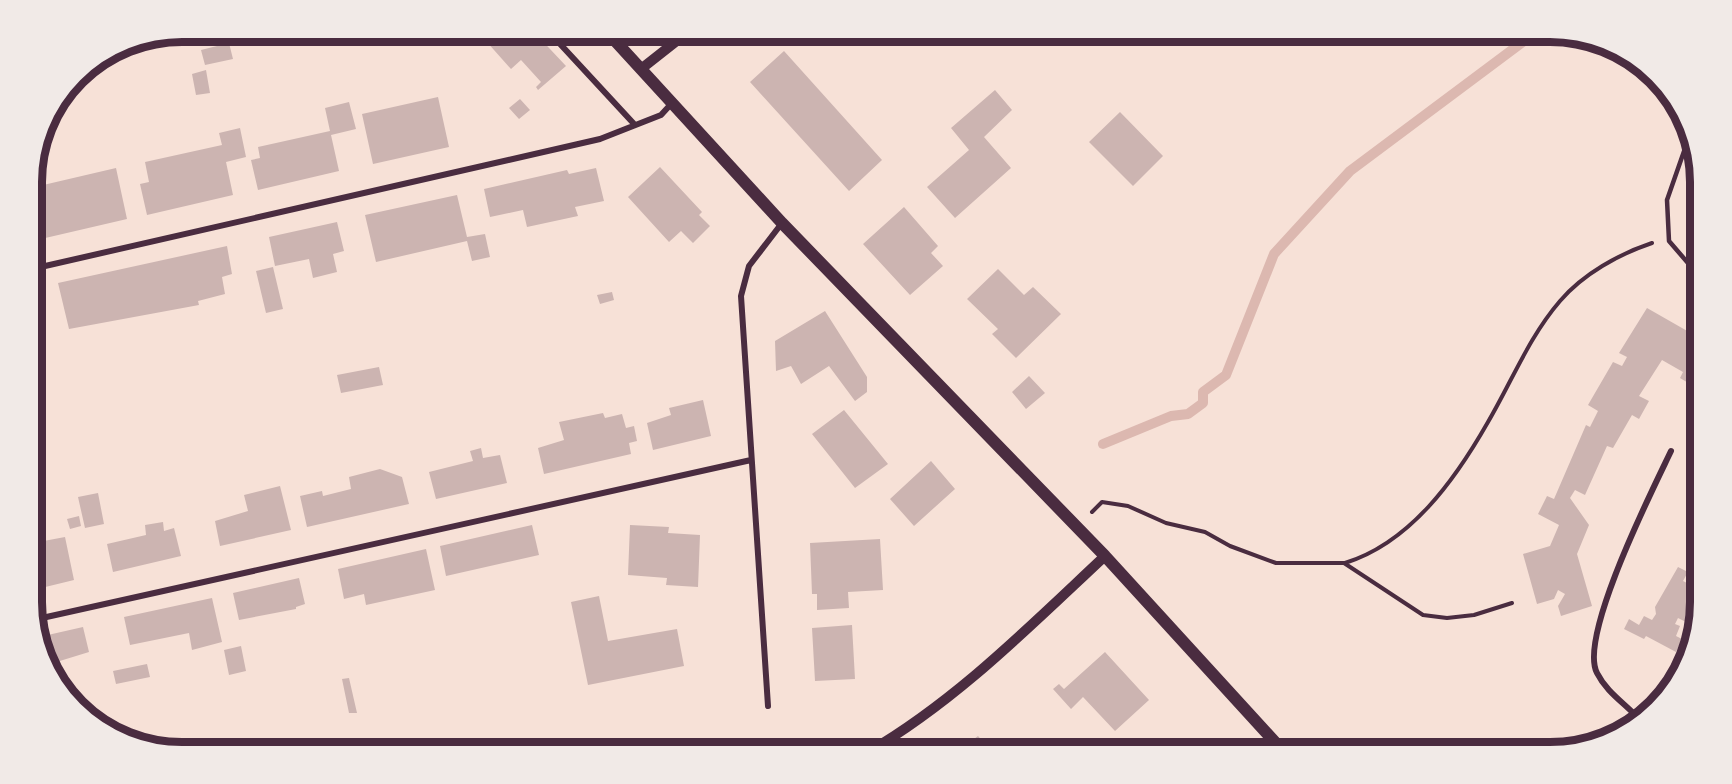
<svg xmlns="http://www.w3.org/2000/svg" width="1732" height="784" font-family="'Source Sans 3',sans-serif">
<rect width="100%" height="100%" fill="#f7e1d7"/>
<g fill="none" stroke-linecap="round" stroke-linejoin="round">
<path stroke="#dcb8b0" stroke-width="10" d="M 1103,444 L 1171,416 L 1188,414 L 1203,403 L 1203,392 L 1226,375 L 1274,254 L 1350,171 L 1536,32"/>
</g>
<path fill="#ccb4b1" d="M 308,32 L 337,32 L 338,34 L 309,39 Z
M 447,32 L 471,32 L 458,43 Z
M 478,32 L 534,32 L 566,66 L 538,90 L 536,87 L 541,82 L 521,60 L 511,69 Z
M 229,43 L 233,59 L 205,65 L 201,50 Z
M 784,51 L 882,160 L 849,191 L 750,82 Z
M 206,70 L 210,93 L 196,95 L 192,74 Z
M 995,90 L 1012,110 L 984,137 L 1011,168 L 955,218 L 927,187 L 969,150 L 951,128 Z
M 438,97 L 449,147 L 373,164 L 362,114 Z
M 520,99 L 530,110 L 519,119 L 509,108 Z
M 349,102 L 356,129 L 331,135 L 339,171 L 258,190 L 251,160 L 260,158 L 258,147 L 330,131 L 325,108 Z
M 1120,112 L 1163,156 L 1133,186 L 1089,142 Z
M 240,128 L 246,157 L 226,162 L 233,195 L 147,215 L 140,184 L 149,182 L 145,162 L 222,145 L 219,133 Z
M 660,167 L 702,212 L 699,215 L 710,226 L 693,243 L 681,231 L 669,242 L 628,197 Z
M 116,168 L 127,219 L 41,239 L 34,207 L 43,205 L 39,186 Z
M 596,168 L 604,201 L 575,207 L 578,216 L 527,227 L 523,210 L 490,217 L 484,189 L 567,170 L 569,174 Z
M 457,195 L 467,237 L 485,234 L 490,257 L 472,261 L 467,241 L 376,262 L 365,215 Z
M 904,207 L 938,246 L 931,253 L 943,266 L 910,295 L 863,244 Z
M 337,222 L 344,251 L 333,254 L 337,272 L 313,278 L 309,259 L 275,266 L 269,237 Z
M 227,246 L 232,274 L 222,277 L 225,294 L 198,301 L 199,305 L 69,329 L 58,283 Z
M 273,267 L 283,309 L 266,313 L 256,271 Z
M 998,269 L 1024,295 L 1033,287 L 1061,314 L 1016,358 L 992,334 L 998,329 L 967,299 Z
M 612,292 L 614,300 L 600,304 L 597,295 Z
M 1647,308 L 1689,332 L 1692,327 L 1700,332 L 1700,390 L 1680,378 L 1683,372 L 1662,360 L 1639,396 L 1649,401 L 1639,419 L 1632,415 L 1613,448 L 1607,446 L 1585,495 L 1575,490 L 1570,498 L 1589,525 L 1577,554 L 1592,606 L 1561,616 L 1558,606 L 1565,594 L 1558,590 L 1554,599 L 1537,604 L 1523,554 L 1550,546 L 1559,525 L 1538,514 L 1547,496 L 1554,499 L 1586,425 L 1590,427 L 1598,411 L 1588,405 L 1613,362 L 1622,366 L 1627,357 L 1619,353 Z
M 825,311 L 867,377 L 867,392 L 855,401 L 829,366 L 801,384 L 791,366 L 776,371 L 775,341 Z
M 379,367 L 383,385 L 341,393 L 337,375 Z
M 1029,376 L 1045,393 L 1026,409 L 1012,392 Z
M 703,400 L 711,436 L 653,450 L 647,423 L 671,415 L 669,408 Z
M 844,410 L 888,464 L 855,488 L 812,434 Z
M 603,413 L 605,418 L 622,414 L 626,428 L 634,426 L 637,441 L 629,443 L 631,454 L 544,474 L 538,448 L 564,440 L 559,422 Z
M 481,448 L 483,458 L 500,455 L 507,483 L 436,499 L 429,472 L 473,461 L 470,451 Z
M 931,461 L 955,489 L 914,526 L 890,499 Z
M 380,469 L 402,477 L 409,504 L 307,527 L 300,496 L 322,491 L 323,496 L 351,489 L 349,477 Z
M 280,486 L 291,530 L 220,546 L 215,521 L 248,511 L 244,495 Z
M 98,493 L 104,524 L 85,528 L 78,497 Z
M 79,516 L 81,526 L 70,529 L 67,519 Z
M 163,522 L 164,531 L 174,528 L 181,556 L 113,572 L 107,544 L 146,535 L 145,525 Z
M 532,525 L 539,555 L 446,576 L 440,546 Z
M 630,525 L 669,527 L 668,533 L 700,535 L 698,587 L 666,585 L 667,578 L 628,575 Z
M 1700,530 L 1700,554 L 1690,548 Z
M 65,537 L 74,580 L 33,590 L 33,561 L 36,560 L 33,543 Z
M 880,539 L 883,590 L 848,592 L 849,608 L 817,610 L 817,594 L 812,594 L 810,543 Z
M 426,549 L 435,590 L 366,605 L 364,594 L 344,599 L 338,569 Z
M 1678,567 L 1688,572 L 1683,581 L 1691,585 L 1700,567 L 1700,602 L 1694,626 L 1678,618 L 1675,624 L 1680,626 L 1676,636 L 1682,639 L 1676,652 L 1646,636 L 1644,639 L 1624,629 L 1629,619 L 1639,625 L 1644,616 L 1652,620 L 1656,614 L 1655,607 Z
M 299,578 L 305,604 L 296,607 L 296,609 L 239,620 L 233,593 Z
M 599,596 L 608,641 L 677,629 L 684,666 L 588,685 L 571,602 Z
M 212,598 L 222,642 L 192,650 L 189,633 L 130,645 L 124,617 Z
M 852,625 L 855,679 L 815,681 L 812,628 Z
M 83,627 L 89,652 L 50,664 L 39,637 Z
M 241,646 L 246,671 L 229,675 L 224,650 Z
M 1105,652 L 1149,700 L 1115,731 L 1083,697 L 1071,709 L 1053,689 L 1059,684 L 1064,689 Z
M 147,664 L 150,677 L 116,684 L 113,671 Z
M 349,678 L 357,713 L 349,713 L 342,679 Z
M 978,736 L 985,744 L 976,752 L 970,752 L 970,742 Z"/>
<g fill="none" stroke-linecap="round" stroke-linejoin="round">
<path stroke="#4a2c40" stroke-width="4" d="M 1092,512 L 1102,502 L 1128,506 L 1166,523 L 1205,532 L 1230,546 L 1276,563 L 1344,563 L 1423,615 L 1447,618 L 1474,615 L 1512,603
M 1345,563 C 1410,543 1455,480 1488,422 C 1512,381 1529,337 1560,301 C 1583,274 1619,254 1652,243"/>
<path stroke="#4a2c40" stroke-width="4.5" d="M 1689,137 L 1667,200 L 1669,241 L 1700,277"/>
<path stroke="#4a2c40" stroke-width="6" d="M 549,32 L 635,125
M 32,269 L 600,139 L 661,115 L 672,103
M 33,620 L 751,460
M 768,706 L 741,296 L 749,266 L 782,223
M 1640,720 C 1626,704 1607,693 1597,673 C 1578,637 1653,489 1671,451"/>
<path stroke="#4a2c40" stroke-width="10" d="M 641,69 L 688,32
M 868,752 C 956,701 1030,626 1105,556"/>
<path stroke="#4a2c40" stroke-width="12" d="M 607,32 L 782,223 L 1105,556 L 1284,752"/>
</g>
<path d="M0 0H1732V784H0ZM182 42H1550A140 140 0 0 1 1690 182V602A140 140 0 0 1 1550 742H182A140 140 0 0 1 42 602V182A140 140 0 0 1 182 42Z" fill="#f1eae7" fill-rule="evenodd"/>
<path fill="none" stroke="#4a2c40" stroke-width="8" d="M182 42H1550A140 140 0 0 1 1690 182V602A140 140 0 0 1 1550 742H182A140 140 0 0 1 42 602V182A140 140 0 0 1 182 42Z"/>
</svg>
